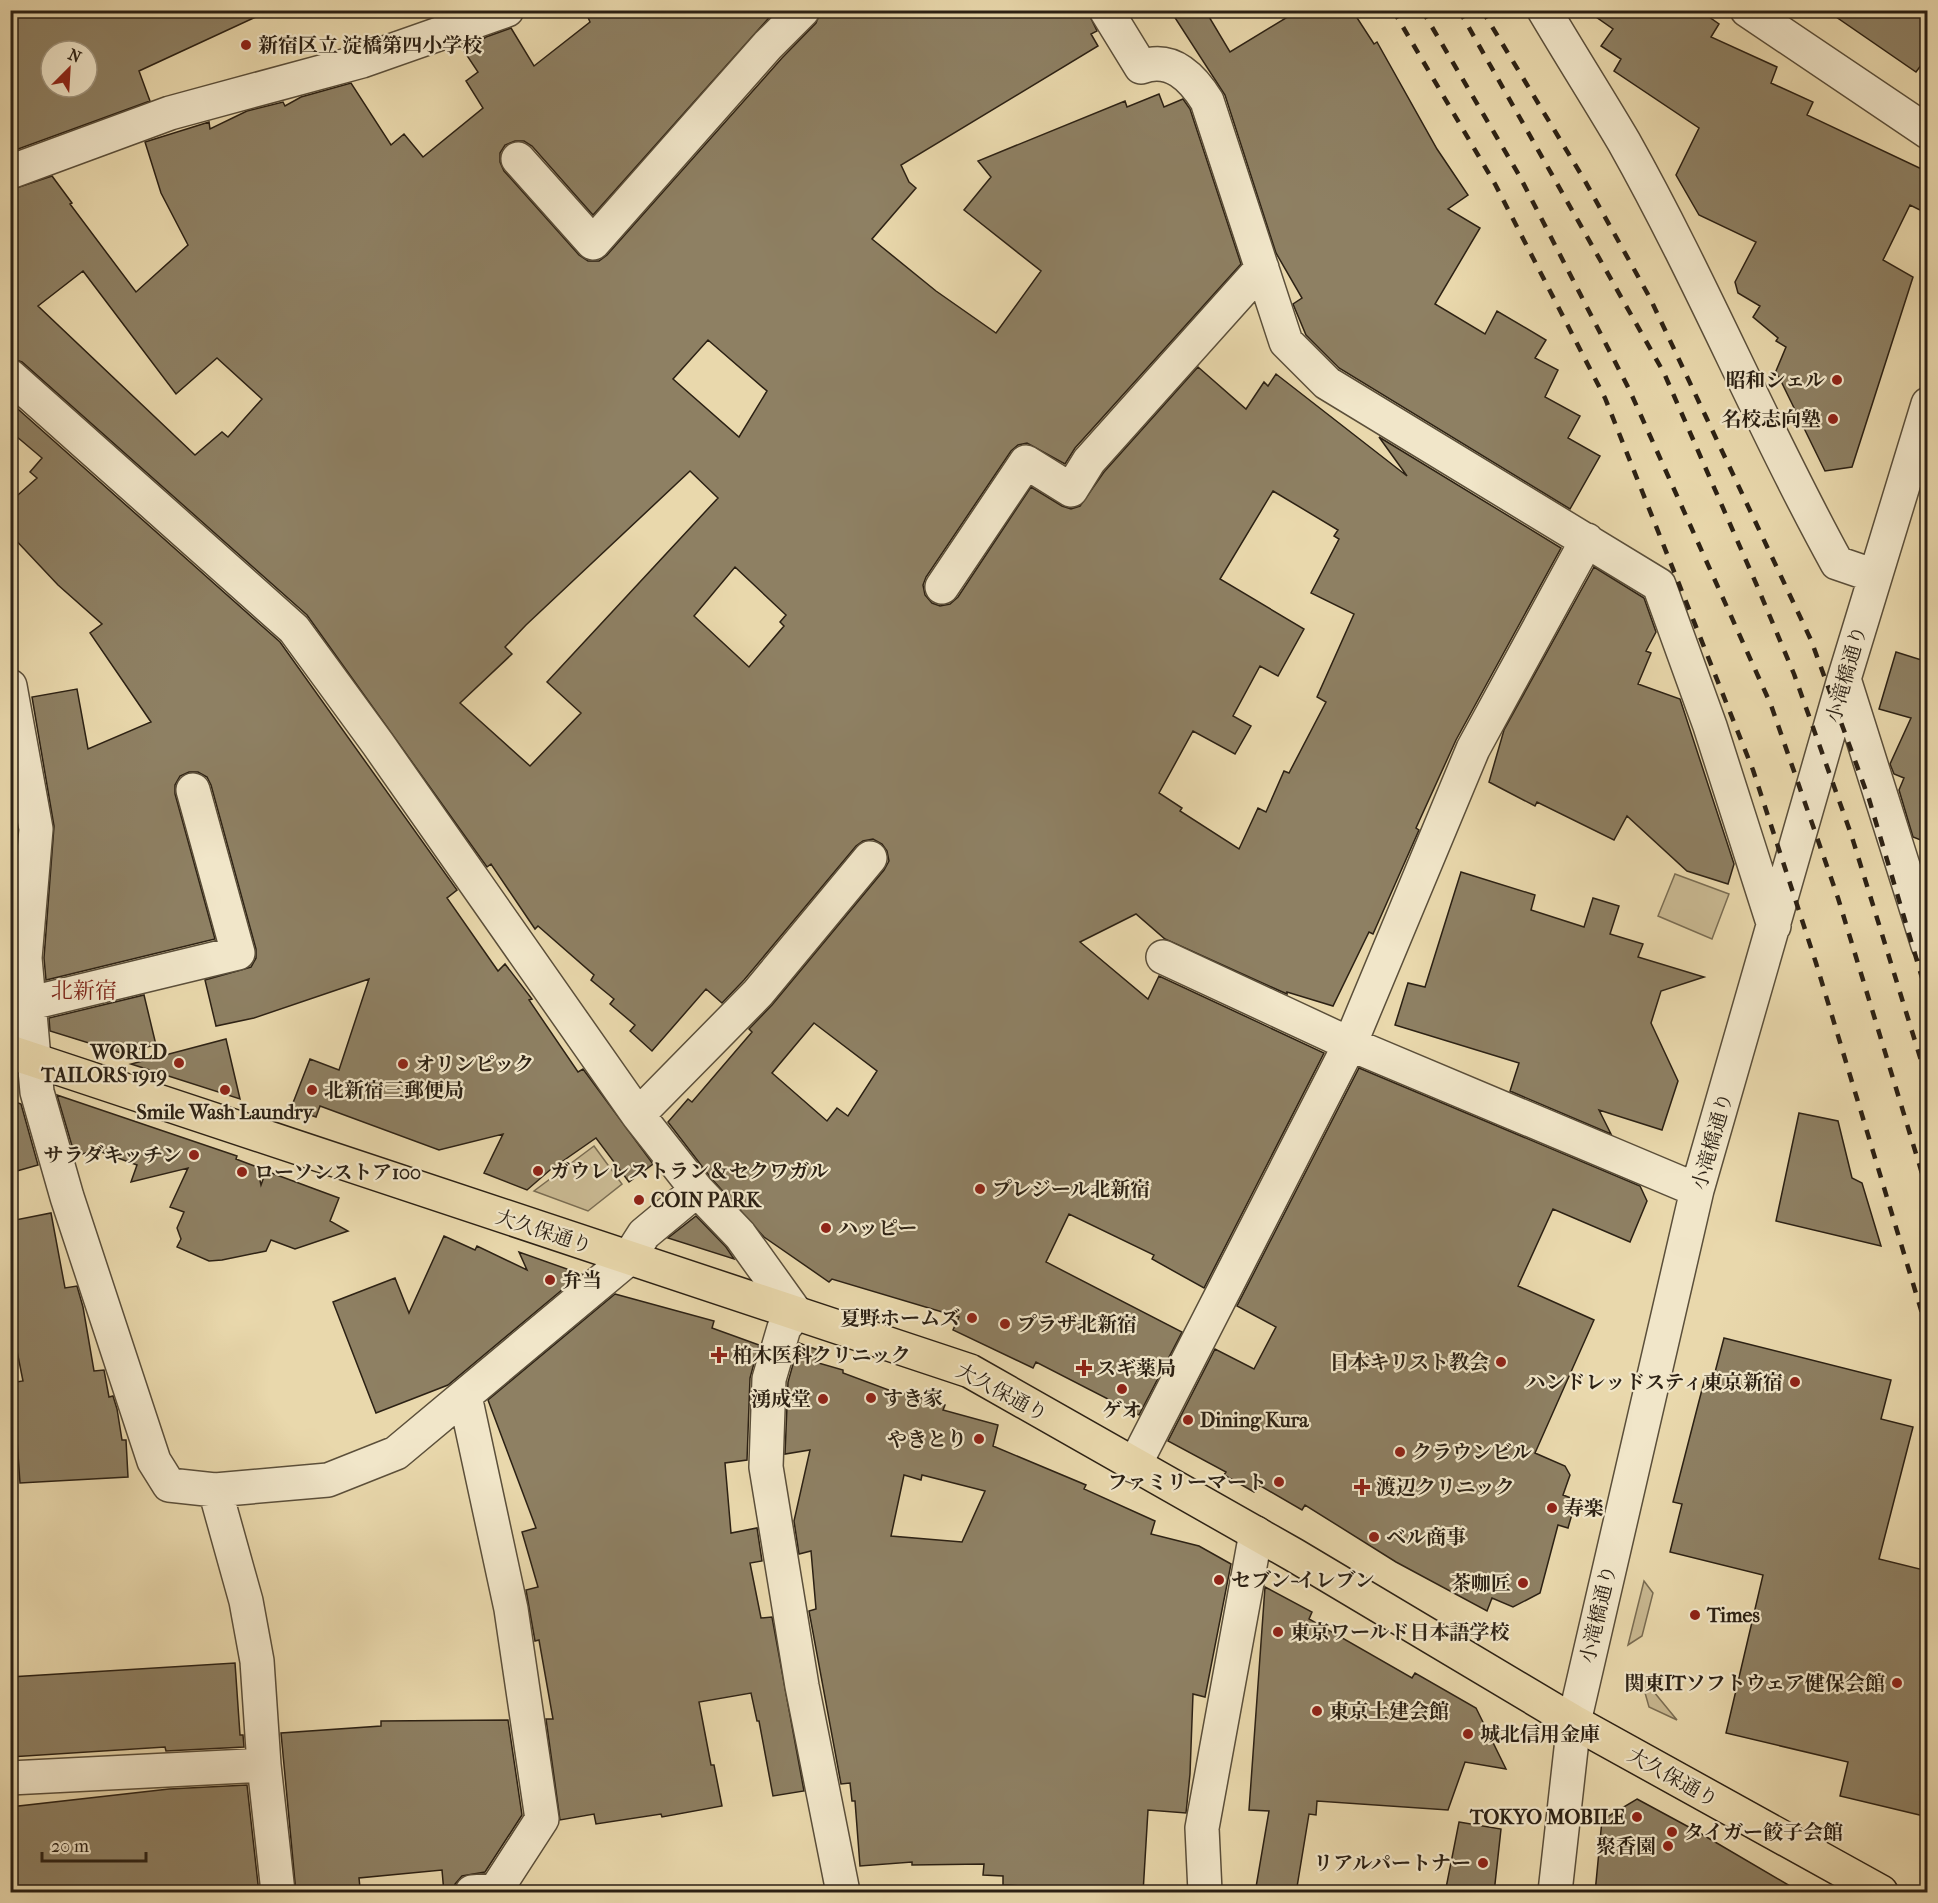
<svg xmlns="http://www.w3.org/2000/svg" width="1938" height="1903" font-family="'IM FELL French Canon','Noto Serif JP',serif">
<rect width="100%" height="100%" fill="#e9d8ac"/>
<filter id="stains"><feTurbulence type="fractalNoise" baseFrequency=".00333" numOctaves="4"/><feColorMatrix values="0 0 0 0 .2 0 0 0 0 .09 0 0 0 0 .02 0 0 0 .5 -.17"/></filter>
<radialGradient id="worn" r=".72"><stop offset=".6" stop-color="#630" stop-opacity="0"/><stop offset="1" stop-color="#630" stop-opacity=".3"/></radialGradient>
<path fill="#c9b992" stroke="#7a6d53" stroke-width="1.5" d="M 1675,874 L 1729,894 L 1712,939 L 1658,916 Z
M 594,1146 L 622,1184 L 588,1211 L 534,1191 Z
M 1644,1581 L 1653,1593 L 1642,1636 L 1628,1645 Z
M 1640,1675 L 1677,1720 L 1649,1707 Z"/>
<path fill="#8e8063" stroke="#2c2114" stroke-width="1.5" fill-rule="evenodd" d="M 10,10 L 271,10 L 139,71 L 150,101 L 10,152 ZM 51,51 L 87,51 L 87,87 L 51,87 Z
M 585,10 L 776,10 L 593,215 L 532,146 L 524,141 L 515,141 L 505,145 L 500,153 L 500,162 L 504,171 L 579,255 L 588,261 L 599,261 L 607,255 L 782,58 L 816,23 L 821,10 L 1087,10 L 1097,31 L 1091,34 L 1098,46 L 901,165 L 909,182 L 916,188 L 872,239 L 936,291 L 996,333 L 1041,271 L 964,210 L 991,177 L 978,161 L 1125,101 L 1127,107 L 1159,94 L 1164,107 L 1183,99 L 1190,109 L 1241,264 L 1075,448 L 1065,464 L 1027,443 L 1018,445 L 1011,451 L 926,577 L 923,585 L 925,595 L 932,603 L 940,606 L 950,604 L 958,597 L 1031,487 L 1062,506 L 1071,509 L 1080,506 L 1104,472 L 1198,367 L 1246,409 L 1264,382 L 1268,386 L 1276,374 L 1407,476 L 1379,437 L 1561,548 L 1456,740 L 1416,828 L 1419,830 L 1373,934 L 1369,932 L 1333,1006 L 1287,992 L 1287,994 L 1165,939 L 1136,914 L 1080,942 L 1148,999 L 1159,976 L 1324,1053 L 1204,1288 L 1152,1259 L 1154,1255 L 1069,1214 L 1046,1262 L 1182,1332 L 1139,1415 L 1036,1362 L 1033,1368 L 953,1330 L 959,1317 L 832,1279 L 829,1282 L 764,1237 L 711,1178 L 668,1122 L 688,1099 L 692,1102 L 752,1032 L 749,1029 L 772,1005 L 884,870 L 889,861 L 887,851 L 882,844 L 873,839 L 863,841 L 856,846 L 744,980 L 722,1003 L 706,989 L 652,1051 L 630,1031 L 635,1025 L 610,1004 L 614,999 L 591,980 L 594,975 L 538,926 L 535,929 L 491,864 L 487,867 L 307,615 L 22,362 L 10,358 L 10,190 L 52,176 L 72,203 L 70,204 L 136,292 L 188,245 L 161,193 L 145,142 L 209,122 L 210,129 L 247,111 L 283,102 L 285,106 L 301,97 L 351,83 L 391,145 L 404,134 L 423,157 L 483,108 L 466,81 L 478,72 L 464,51 L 486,37 L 511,28 L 534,66 L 590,22 ZM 83,271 L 176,394 L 217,358 L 262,399 L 228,437 L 222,432 L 195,455 L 38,306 ZM 708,340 L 767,391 L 739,437 L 673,379 ZM 690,471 L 718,498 L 547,682 L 581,713 L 530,766 L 460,703 L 512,654 L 505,647 L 526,625 ZM 1273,491 L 1338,530 L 1334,536 L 1339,539 L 1311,593 L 1354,614 L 1317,697 L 1326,702 L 1289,773 L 1284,771 L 1266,812 L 1258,808 L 1239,849 L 1180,811 L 1182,808 L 1159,793 L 1193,731 L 1235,754 L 1251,726 L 1233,716 L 1260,666 L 1278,676 L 1304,629 L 1220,579 ZM 735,567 L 786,615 L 780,622 L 784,626 L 749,667 L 694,616 ZM 814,1023 L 877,1071 L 848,1116 L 837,1108 L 827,1121 L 772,1073 Z
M 1170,10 L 1205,10 L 1230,52 L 1299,10 L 1352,10 L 1374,44 L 1377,42 L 1437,149 L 1468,195 L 1448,209 L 1480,228 L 1435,304 L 1485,334 L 1497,311 L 1546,340 L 1535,358 L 1558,370 L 1545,397 L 1580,416 L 1568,438 L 1600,456 L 1570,509 L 1339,368 L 1306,335 L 1293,304 L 1302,298 L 1276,253 L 1225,95 Z
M 1586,10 L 1699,10 L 1719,24 L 1711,37 L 1777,67 L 1771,83 L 1813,102 L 1807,115 L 1928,172 L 1928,214 L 1910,205 L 1883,260 L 1913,277 L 1852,467 L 1825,471 L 1776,371 L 1786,347 L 1776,341 L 1778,338 L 1753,317 L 1760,306 L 1738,293 L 1735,282 L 1756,242 L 1699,215 L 1676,175 L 1699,128 L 1614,71 L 1621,59 L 1601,46 L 1613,29 Z
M 1826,10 L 1928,10 L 1928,56 L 1916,72 Z
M 10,402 L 280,642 L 457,890 L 447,898 L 498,971 L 505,964 L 532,999 L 529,1000 L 578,1072 L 583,1069 L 653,1164 L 629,1182 L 596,1138 L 550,1170 L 527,1190 L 484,1173 L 503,1134 L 439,1150 L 320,1106 L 316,1117 L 291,1108 L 310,1059 L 339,1070 L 369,979 L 254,1018 L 216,1026 L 205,980 L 251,967 L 256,958 L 256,949 L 211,785 L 207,777 L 198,772 L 189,772 L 180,776 L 175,785 L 175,794 L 215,939 L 46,980 L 44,958 L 54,826 L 32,697 L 77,689 L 88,749 L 151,722 L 90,633 L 102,624 L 58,585 L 10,534 L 10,502 L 37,478 L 30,472 L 42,458 L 10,431 Z
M 1594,567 L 1644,598 L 1656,632 L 1646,651 L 1651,653 L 1638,684 L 1680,699 L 1734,864 L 1728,884 L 1687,871 L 1627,816 L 1614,840 L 1537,802 L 1535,806 L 1489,782 L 1504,730 Z
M 1896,652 L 1928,662 L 1928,843 L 1913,837 L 1899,790 L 1904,778 L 1894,774 L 1890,764 L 1911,718 L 1879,709 Z
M 10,807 L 13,807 L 17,830 L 10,907 Z
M 1461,872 L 1535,895 L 1531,910 L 1584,927 L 1593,898 L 1619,906 L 1610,934 L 1643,944 L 1638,957 L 1704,977 L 1661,991 L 1651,1023 L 1678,1081 L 1662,1130 L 1599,1110 L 1611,1134 L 1510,1091 L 1519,1063 L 1395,1025 L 1408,983 L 1425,987 Z
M 144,995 L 156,1045 L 121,1053 L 50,1031 L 49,1018 Z
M 226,1039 L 240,1099 L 131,1064 Z
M 1359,1068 L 1640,1186 L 1647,1201 L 1630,1242 L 1553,1209 L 1518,1286 L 1594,1320 L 1535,1453 L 1565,1466 L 1570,1475 L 1563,1495 L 1576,1500 L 1568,1528 L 1558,1525 L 1540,1593 L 1513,1607 L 1492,1598 L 1487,1611 L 1396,1562 L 1305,1505 L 1302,1510 L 1259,1485 L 1254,1492 L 1224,1475 L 1226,1472 L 1168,1441 L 1215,1349 L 1254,1369 L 1276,1327 L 1237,1306 Z
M 57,1095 L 237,1156 L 236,1159 L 257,1167 L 261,1185 L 266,1171 L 339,1198 L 330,1221 L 348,1231 L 295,1249 L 271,1240 L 266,1251 L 222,1260 L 209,1261 L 177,1247 L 181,1239 L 177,1228 L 184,1212 L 170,1207 L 188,1168 L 131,1182 L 137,1165 L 96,1150 L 75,1156 Z
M 10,1100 L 21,1104 L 38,1165 L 10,1173 Z
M 1799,1113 L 1838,1121 L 1852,1178 L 1862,1183 L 1881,1246 L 1776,1221 Z
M 51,1213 L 65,1288 L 77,1286 L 83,1307 L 94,1371 L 104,1370 L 109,1397 L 113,1396 L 117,1409 L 122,1440 L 126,1440 L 128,1477 L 20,1483 L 16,1426 L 10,1427 L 10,1383 L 23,1381 L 10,1316 L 10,1221 Z
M 696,1216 L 726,1247 L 734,1259 L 668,1238 Z
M 444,1236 L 475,1250 L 477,1246 L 527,1270 L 519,1252 L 581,1274 L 448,1385 L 376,1413 L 333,1302 L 395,1278 L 409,1313 Z
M 615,1294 L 714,1321 L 712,1328 L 759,1345 L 750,1378 L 747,1460 L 725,1463 L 731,1533 L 757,1528 L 762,1561 L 750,1563 L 761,1618 L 772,1617 L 804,1791 L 773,1796 L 759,1721 L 757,1721 L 751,1693 L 699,1702 L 711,1765 L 714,1765 L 722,1806 L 662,1817 L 661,1814 L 596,1824 L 594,1814 L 560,1820 L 546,1719 L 553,1719 L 539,1640 L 535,1641 L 526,1590 L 538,1587 L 522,1532 L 536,1528 L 488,1400 Z
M 1724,1338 L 1891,1380 L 1881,1419 L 1913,1427 L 1879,1559 L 1928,1571 L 1928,1817 L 1840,1796 L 1848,1762 L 1726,1733 L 1763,1575 L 1670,1552 L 1682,1504 L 1673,1502 L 1706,1374 L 1714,1376 Z
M 799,1343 L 818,1350 L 815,1362 L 843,1370 L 843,1373 L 902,1395 L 902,1392 L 945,1405 L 943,1410 L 998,1425 L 993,1446 L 1086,1485 L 1084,1489 L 1155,1521 L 1151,1534 L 1199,1546 L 1231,1564 L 1205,1697 L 1193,1694 L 1190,1774 L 1186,1813 L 1148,1810 L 1143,1893 L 1003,1885 L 1003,1876 L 983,1875 L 984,1864 L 912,1865 L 912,1862 L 860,1866 L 855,1801 L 852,1801 L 850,1783 L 841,1784 L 809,1611 L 816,1609 L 811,1551 L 799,1554 L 794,1521 L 810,1450 L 785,1454 L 788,1382 ZM 904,1475 L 921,1480 L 922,1475 L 985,1491 L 962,1542 L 891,1536 Z
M 1265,1587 L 1312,1612 L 1309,1619 L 1412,1678 L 1415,1673 L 1476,1708 L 1506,1769 L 1465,1762 L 1448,1810 L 1317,1801 L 1316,1815 L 1309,1814 L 1296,1893 L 1255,1893 L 1269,1811 L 1249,1810 Z
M 235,1663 L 240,1735 L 243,1735 L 244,1747 L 166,1751 L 165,1747 L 10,1757 L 10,1677 Z
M 508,1720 L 522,1815 L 485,1872 L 462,1876 L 455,1884 L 453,1893 L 444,1893 L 442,1870 L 359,1878 L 360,1888 L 296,1893 L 281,1733 L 381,1726 L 381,1721 Z
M 247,1785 L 259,1893 L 10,1893 L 10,1807 L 169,1789 Z
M 1637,1799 L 1698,1832 L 1802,1893 L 1595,1893 L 1602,1820 Z
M 1459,1822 L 1501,1829 L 1494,1893 L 1445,1893 Z"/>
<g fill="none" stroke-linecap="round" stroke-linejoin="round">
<g stroke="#5b4f3a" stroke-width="36">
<path id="minor" d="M 1106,10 L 1141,67 C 1171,56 1192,77 1207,101 L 1286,342 L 1327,383 L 1659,585 L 1710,726 L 1774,926
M 1544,10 C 1570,54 1598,98 1624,142 C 1701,279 1761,425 1837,563 L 1875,576
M 1747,10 L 1928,132
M 518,159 L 593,243 L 768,45 L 803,10
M 10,172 L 170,113 L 362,61 L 507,10
M 10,376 L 294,629 L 378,744 L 638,1115 L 697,1190 L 740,1235 L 796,1313 L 784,1328 L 769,1379 L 766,1467 L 802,1686 L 843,1892
M 942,587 L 1026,462 L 1071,490 L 1089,461 L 1262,268
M 1844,679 L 1928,945
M 10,686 L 36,829 L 25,958 L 37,1092 L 67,1197 L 154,1461 L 169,1485 L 215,1490 L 328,1480 L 396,1453 L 628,1259 L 644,1234 L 697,1190
M 1163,957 L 1350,1044 L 1697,1190
M 27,1004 L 238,953 L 193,790
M 638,1115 L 758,993 L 870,858
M 465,1396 L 511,1609 L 542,1819 L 496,1890 L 472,1892
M 1134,1466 L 1350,1044 L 1473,749 L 1587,540
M 215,1490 L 246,1601 L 257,1661 L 264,1765 L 278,1892
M 10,1778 L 264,1765
M 1205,1892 L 1202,1828 L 1256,1533
M 1555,1892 L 1574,1722 L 1697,1190 L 1844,679 L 1928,404"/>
</g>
<g stroke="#2c2114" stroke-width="36">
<path id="major" d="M 10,1052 L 970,1371 L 1294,1555 L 1574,1722 L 1881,1892"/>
</g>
<use href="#minor" stroke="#f1e6c9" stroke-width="33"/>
<use href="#major" stroke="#e9d8ac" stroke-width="33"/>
<path stroke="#2c2114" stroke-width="4.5" stroke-dasharray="10 10" stroke-linecap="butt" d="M 1393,10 L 1495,184 L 1605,398 L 1753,770 L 1816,963 L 1928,1333
M 1422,10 L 1519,175 L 1629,389 L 1771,705 L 1838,898 L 1928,1193
M 1459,10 L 1664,373 L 1758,588 L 1794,674 L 1851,834 L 1928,1083
M 1482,10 L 1585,181 L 1650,298 L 1811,640 L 1869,799 L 1928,998"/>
</g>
<g fill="#8f2418" stroke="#f1e6c9" stroke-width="2">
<circle cx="246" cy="45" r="6"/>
<circle cx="1837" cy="380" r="6"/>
<circle cx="1833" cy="419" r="6"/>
<circle cx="179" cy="1063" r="6"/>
<circle cx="403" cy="1064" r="6"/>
<circle cx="225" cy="1090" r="6"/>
<circle cx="312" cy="1090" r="6"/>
<circle cx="194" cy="1155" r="6"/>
<circle cx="538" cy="1171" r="6"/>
<circle cx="242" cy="1172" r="6"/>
<circle cx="980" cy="1189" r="6"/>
<circle cx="639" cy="1200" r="6"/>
<circle cx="826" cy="1228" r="6"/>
<circle cx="550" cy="1280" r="6"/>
<circle cx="972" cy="1318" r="6"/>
<circle cx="1005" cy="1324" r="6"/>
<path d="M716 1346h6v6h6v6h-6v6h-6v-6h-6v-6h6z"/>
<circle cx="1501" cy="1362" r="6"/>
<path d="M1081 1359h6v6h6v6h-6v6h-6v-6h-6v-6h6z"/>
<circle cx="1795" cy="1382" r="6"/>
<circle cx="1122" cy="1389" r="6"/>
<circle cx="871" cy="1398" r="6"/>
<circle cx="823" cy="1399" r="6"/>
<circle cx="1188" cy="1420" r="6"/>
<circle cx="979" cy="1439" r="6"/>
<circle cx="1400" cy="1452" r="6"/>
<circle cx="1279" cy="1482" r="6"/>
<path d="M1359 1478h6v6h6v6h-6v6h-6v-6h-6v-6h6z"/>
<circle cx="1552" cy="1508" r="6"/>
<circle cx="1374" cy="1537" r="6"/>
<circle cx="1219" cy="1580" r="6"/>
<circle cx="1523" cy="1583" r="6"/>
<circle cx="1695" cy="1615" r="6"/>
<circle cx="1278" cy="1632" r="6"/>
<circle cx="1897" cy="1683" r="6"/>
<circle cx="1317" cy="1711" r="6"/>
<circle cx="1468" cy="1734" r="6"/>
<circle cx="1637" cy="1817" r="6"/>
<circle cx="1672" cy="1832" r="6"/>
<circle cx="1668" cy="1846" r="6"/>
<circle cx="1483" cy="1863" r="6"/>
</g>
<g text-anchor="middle" stroke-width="4.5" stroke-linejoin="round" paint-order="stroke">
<g font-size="20" font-weight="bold" fill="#2c2114" stroke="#f1e6c9" text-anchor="start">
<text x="258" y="52">新宿区立 淀橋第四小学校</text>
<text x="1825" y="387" text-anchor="end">昭和シェル</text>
<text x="1821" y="426" text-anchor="end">名校志向塾</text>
<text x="167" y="1059" text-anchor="end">WORLD<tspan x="167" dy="23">TAILORS 1919</tspan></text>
<text x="415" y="1071">オリンピック</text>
<text x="324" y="1097">北新宿三郵便局</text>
<text x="225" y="1119" text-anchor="middle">Smile Wash Laundry</text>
<text x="182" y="1162" text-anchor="end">サラダキッチン</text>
<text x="550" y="1178">ガウレレストラン＆セクワガル</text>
<text x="254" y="1179">ローソンストア100</text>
<text x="992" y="1196">プレジール北新宿</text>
<text x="651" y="1207">COIN PARK</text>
<text x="838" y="1235">ハッピー</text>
<text x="562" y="1287">弁当</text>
<text x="960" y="1325" text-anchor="end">夏野ホームズ</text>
<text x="1017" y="1331">プラザ北新宿</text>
<text x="732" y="1362">柏木医科クリニック</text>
<text x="1489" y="1369" text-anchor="end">日本キリスト教会</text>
<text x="1096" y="1375">スギ薬局</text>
<text x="1783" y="1389" text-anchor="end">ハンドレッドスティ東京新宿</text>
<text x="883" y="1405">すき家</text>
<text x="811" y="1406" text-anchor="end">湧成堂</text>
<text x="1122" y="1417" text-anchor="middle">ゲオ</text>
<text x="1200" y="1427">Dining Kura</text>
<text x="967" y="1446" text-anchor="end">やきとり</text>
<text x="1412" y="1459">クラウンビル</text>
<text x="1267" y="1489" text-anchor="end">ファミリーマート</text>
<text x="1376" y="1494">渡辺クリニック</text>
<text x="1564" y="1515">寿楽</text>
<text x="1386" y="1544">ベル商事</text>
<text x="1231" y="1587">セブン-イレブン</text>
<text x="1511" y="1590" text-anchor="end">茶咖匠</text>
<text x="1707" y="1622">Times</text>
<text x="1290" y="1639">東京ワールド日本語学校</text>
<text x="1885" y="1690" text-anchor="end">関東ITソフトウェア健保会館</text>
<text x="1329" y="1718">東京土建会館</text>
<text x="1480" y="1741">城北信用金庫</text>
<text x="1625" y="1824" text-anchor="end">TOKYO MOBILE</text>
<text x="1684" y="1839">タイガー餃子会館</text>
<text x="1656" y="1853" text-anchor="end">聚香園</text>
<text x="1471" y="1870" text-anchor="end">リアルパートナー</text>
</g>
<g font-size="20" fill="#2c2114" stroke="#f1e6c9">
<text transform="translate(1846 674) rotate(-74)" y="7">小滝橋通り</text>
<text transform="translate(1712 1141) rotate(-74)" y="7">小滝橋通り</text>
<text transform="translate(544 1231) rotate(18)" y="7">大久保通り</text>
<text transform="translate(1002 1392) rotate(28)" y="7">大久保通り</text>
<text transform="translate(1598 1614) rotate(-77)" y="7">小滝橋通り</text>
<text transform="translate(1673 1777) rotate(29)" y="7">大久保通り</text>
</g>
<g font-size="22" fill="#7a1f14" stroke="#f1e6c9">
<text x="84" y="998">北新宿</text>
</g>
</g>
<rect width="1938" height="1903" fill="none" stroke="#e9d8ac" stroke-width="36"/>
<rect x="12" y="12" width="1914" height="1879" fill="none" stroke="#2c2114" stroke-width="3"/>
<rect x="18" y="18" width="1902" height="1867" fill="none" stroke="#2c2114" stroke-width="1.5"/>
<g transform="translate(69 69) rotate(24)"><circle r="28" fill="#f1e6c9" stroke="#a29781" stroke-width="1.5"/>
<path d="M0-4.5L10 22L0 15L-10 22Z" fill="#8f2418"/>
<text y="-9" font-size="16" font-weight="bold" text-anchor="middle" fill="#2c2114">N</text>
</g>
<path d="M42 1852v9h104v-9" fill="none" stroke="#2c2114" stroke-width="3"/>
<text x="51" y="1852" font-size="18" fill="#2c2114" stroke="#f1e6c9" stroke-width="4.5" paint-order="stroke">20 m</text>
<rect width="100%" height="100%" filter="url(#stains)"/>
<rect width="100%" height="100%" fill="url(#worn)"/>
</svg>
